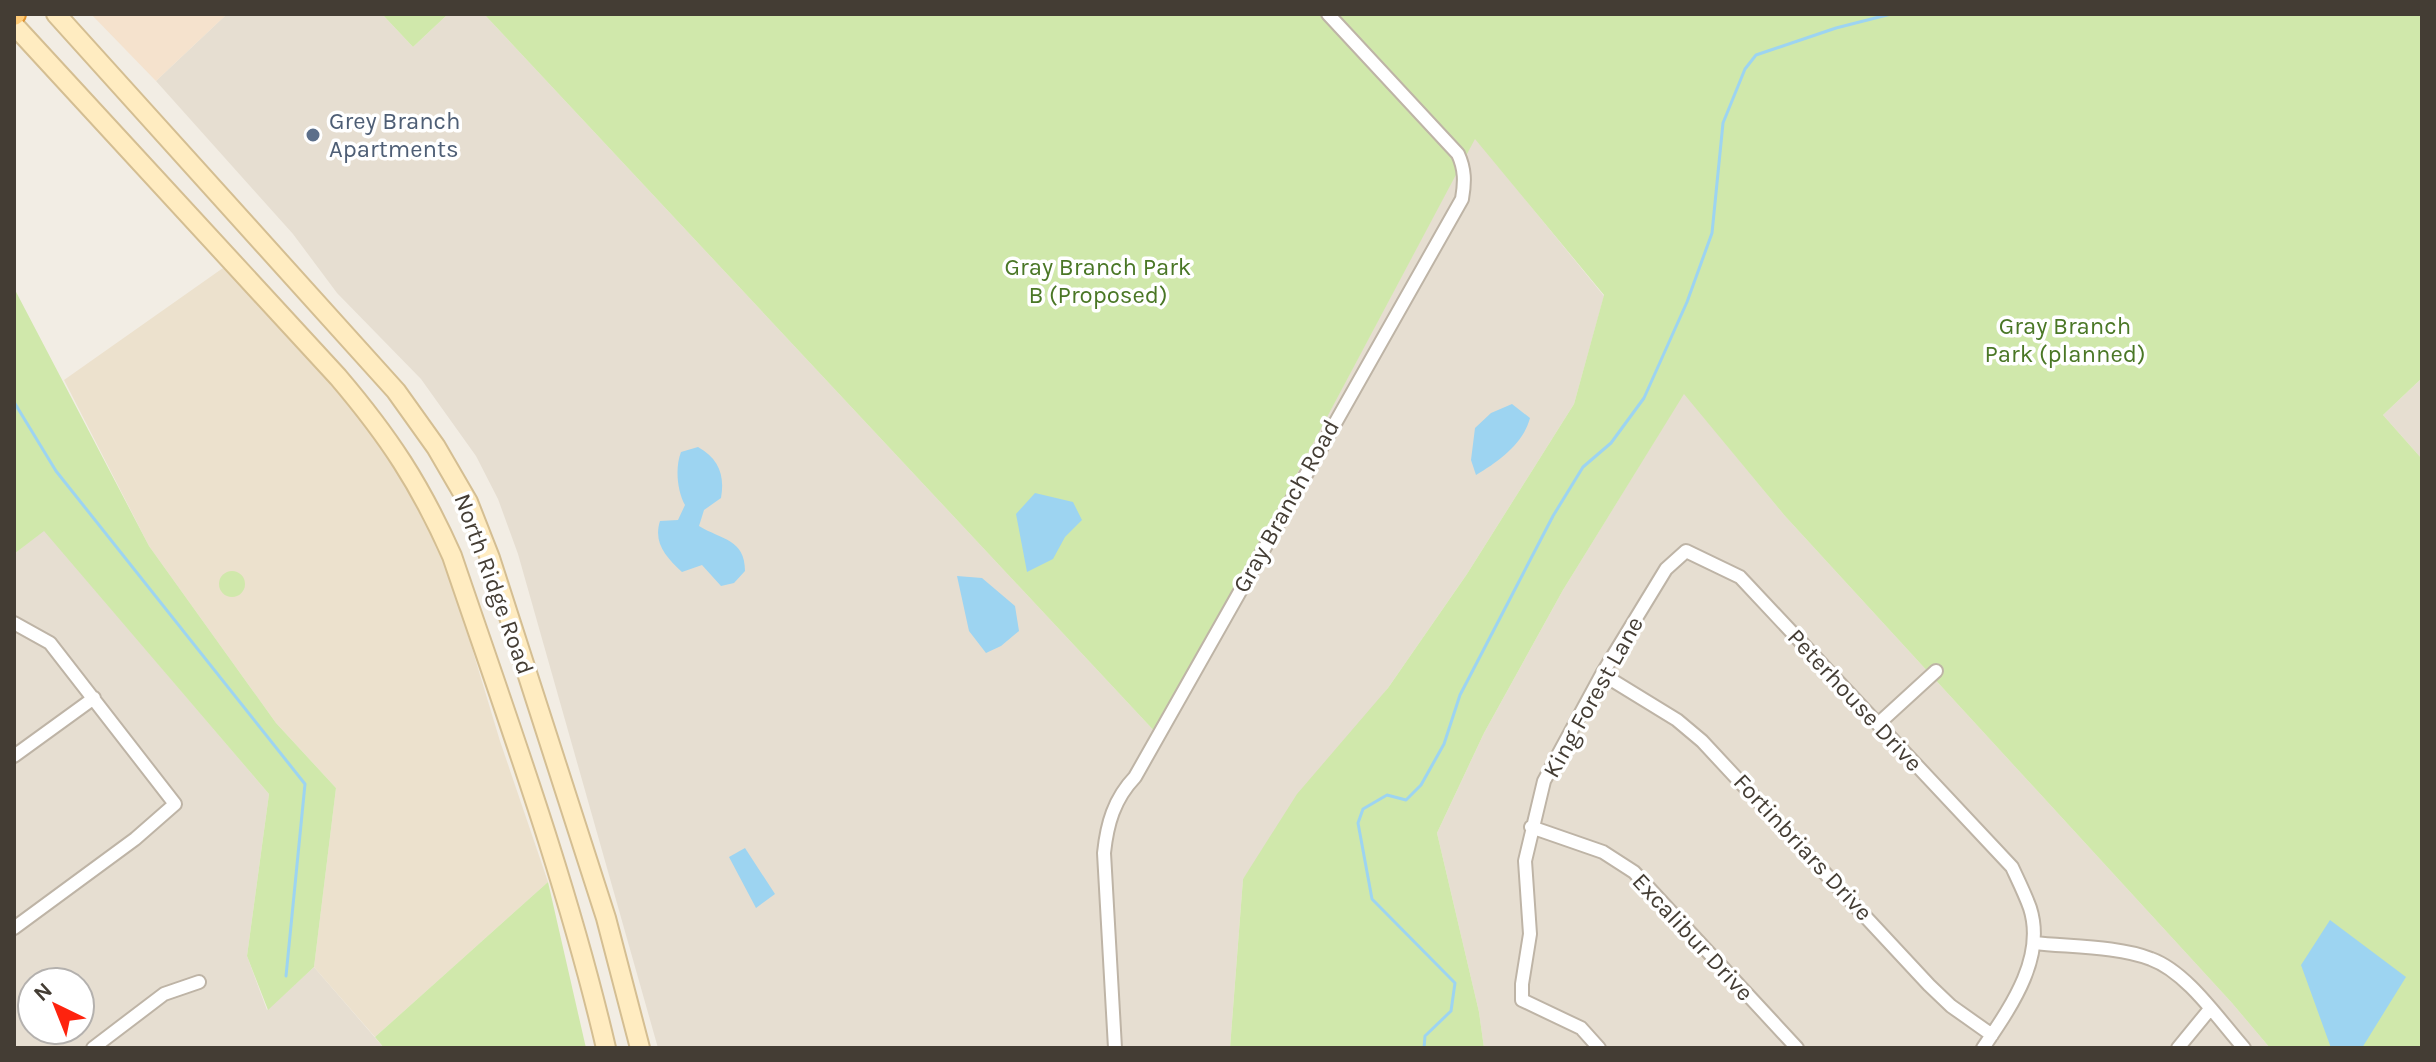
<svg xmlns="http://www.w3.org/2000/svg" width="2436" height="1062" font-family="Karla,sans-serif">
<rect width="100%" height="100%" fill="#f2ede4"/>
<path fill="#e6ded1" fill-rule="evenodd" d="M 227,14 L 382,14 L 413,47 L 448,14 L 484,14 L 1158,735 L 1475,138 L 1604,296 L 1574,404 L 1467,574 L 1388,688 L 1243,879 L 1230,1048 L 658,1048 L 518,554 L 498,499 L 476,456 L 421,379 L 337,293 L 293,234 L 156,81 Z
M 2422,378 L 2422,459 L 2383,415 Z
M 1684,393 L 1785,516 L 2232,1003 L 2270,1048 L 1484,1048 L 1479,1012 L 1437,833 L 1484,733 L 1563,590 Z
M 44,530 L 269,794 L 247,956 L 267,1010 L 314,967 L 384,1048 L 14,1048 L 14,554 ZM 32,982 L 80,982 L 80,1030 L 32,1030 Z"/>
<path fill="#f5e2cd" d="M 91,14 L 227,14 L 156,81 Z"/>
<path fill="#ece1cd" d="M 223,268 L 334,382 L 376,432 L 429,517 L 451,579 L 500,741 L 548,882 L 375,1037 L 314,967 L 336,788 L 276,723 L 149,546 L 64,380 Z"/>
<path fill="#d0e8ab" d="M 382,14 L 448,14 L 413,47 Z
M 484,14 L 2422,14 L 2422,378 L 2383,415 L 2422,459 L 2422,1048 L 2270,1048 L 2232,1003 L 1785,516 L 1684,394 L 1563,590 L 1484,733 L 1437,833 L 1479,1012 L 1484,1048 L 1230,1048 L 1243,879 L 1297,794 L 1388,688 L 1467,574 L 1574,404 L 1604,295 L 1475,139 L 1158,735 Z
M 14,288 L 149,546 L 276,723 L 336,788 L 314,967 L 268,1010 L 247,956 L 269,794 L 44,531 L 14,554 Z
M219 584a13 13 0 1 1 26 0a13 13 0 1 1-26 0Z
M 548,882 L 586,1048 L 384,1048 L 375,1037 Z"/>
<path fill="#9dd4f1" d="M 1512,404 L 1530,418 C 1523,444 1499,461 1476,475 L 1471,460 L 1475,428 L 1491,413 Z
M 698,447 C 719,459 725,475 721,498 L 704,510 L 699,526 C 722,540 745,539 745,571 L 734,583 L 721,586 L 702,565 L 682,572 C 666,557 653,543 660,521 L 678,520 L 685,505 C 677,491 675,467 681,452 Z
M 1035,493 L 1073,502 L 1082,520 L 1065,537 L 1053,559 L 1027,572 L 1016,514 Z
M 957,576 L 982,578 L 1015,606 L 1019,631 L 1001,646 L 986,653 L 969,631 Z
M 745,848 L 775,894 L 756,908 L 729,857 Z
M 2330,920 L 2406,977 L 2362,1048 L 2331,1048 L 2301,965 Z"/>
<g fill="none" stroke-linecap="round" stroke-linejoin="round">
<path stroke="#9dd4f1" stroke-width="3" d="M 14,402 L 56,471 L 305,784 L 286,976
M 1424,1048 L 1425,1036 L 1451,1011 L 1455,983 L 1372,899 L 1358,823 L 1363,809 L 1387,795 L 1406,800 L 1421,785 L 1444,744 L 1460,695 L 1553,516 L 1583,467 L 1611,443 L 1644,398 L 1687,302 L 1712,233 L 1723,123 L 1745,69 L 1756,55 L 1836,28 L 1891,14"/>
<g stroke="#beb4a6" stroke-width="16">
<path id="minor" d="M 14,623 L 50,643 L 175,804 L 135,839 L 14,928
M 1602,674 L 1677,720 L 1702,741 L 1929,985 L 1951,1006 L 1992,1035
M 1878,724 L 1936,671
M 14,756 L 94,698
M 1531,827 L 1603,852 L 1634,872 L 1797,1048
M 2034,943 C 2070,947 2118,946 2151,959 C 2187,972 2219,1020 2244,1048
M 93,1048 L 164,994 L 199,982
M 1115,1048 L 1104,853 C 1107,824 1114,799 1135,777 L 1462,199 C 1465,182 1465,169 1458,154 L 1328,14
M 1599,1048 L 1581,1028 L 1522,1000 L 1522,984 L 1530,934 L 1525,861 L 1544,781 L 1602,674 L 1666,569 L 1686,551 L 1740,577 L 2012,867 C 2018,880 2025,894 2030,908 C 2046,958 2010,1008 1983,1048
M 2178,1048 L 2210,1009"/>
</g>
<g stroke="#d4be92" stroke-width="22">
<path id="secondary" d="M 56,14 L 396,391 L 436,447 L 468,502 L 490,558 L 606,918 L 640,1048
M 14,25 L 338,377 C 389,437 420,484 452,556 C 507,718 567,881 606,1048"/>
</g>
<g stroke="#e09430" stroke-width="24">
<path id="trunk" d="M 14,15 L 15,14"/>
</g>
<use href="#minor" stroke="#fff" stroke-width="12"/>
<use href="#secondary" stroke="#ffecc1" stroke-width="18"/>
<use href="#trunk" stroke="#ffcc79" stroke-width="20"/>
</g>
<circle fill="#5c6f8a" stroke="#fff" stroke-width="3" cx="313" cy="135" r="8"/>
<g text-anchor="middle" stroke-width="7" stroke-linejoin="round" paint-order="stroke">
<g font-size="24" fill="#4e5e75" stroke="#fff" text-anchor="start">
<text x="329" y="129">Grey Branch<tspan x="329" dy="28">Apartments</tspan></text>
</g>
<g font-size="24" fill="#4a7726" stroke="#fff">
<text x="1098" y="275">Gray Branch Park<tspan x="1098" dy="28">B (Proposed)</tspan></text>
<text x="2065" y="334">Gray Branch<tspan x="2065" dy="28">Park (planned)</tspan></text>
</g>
<g font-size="24" fill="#443d34" stroke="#fff">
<text transform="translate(1286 506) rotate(-61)" y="8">Gray Branch Road</text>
<text transform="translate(494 584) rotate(70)" y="8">North Ridge Road</text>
<text transform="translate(1593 697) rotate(-61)" y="8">King Forest Lane</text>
<text transform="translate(1855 700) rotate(47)" y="8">Peterhouse Drive</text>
<text transform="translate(1803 847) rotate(47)" y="8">Fortinbriars Drive</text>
<text transform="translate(1693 937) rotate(47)" y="8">Excalibur Drive</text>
</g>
</g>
<rect width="2436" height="1062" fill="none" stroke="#443d34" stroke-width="32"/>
<g transform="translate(56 1006) rotate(317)"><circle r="38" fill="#ffffff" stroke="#b4b1ae" stroke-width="2"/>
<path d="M0-6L14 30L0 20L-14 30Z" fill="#fe230e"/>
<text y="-12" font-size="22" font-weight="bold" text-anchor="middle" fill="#443d34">N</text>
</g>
</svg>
